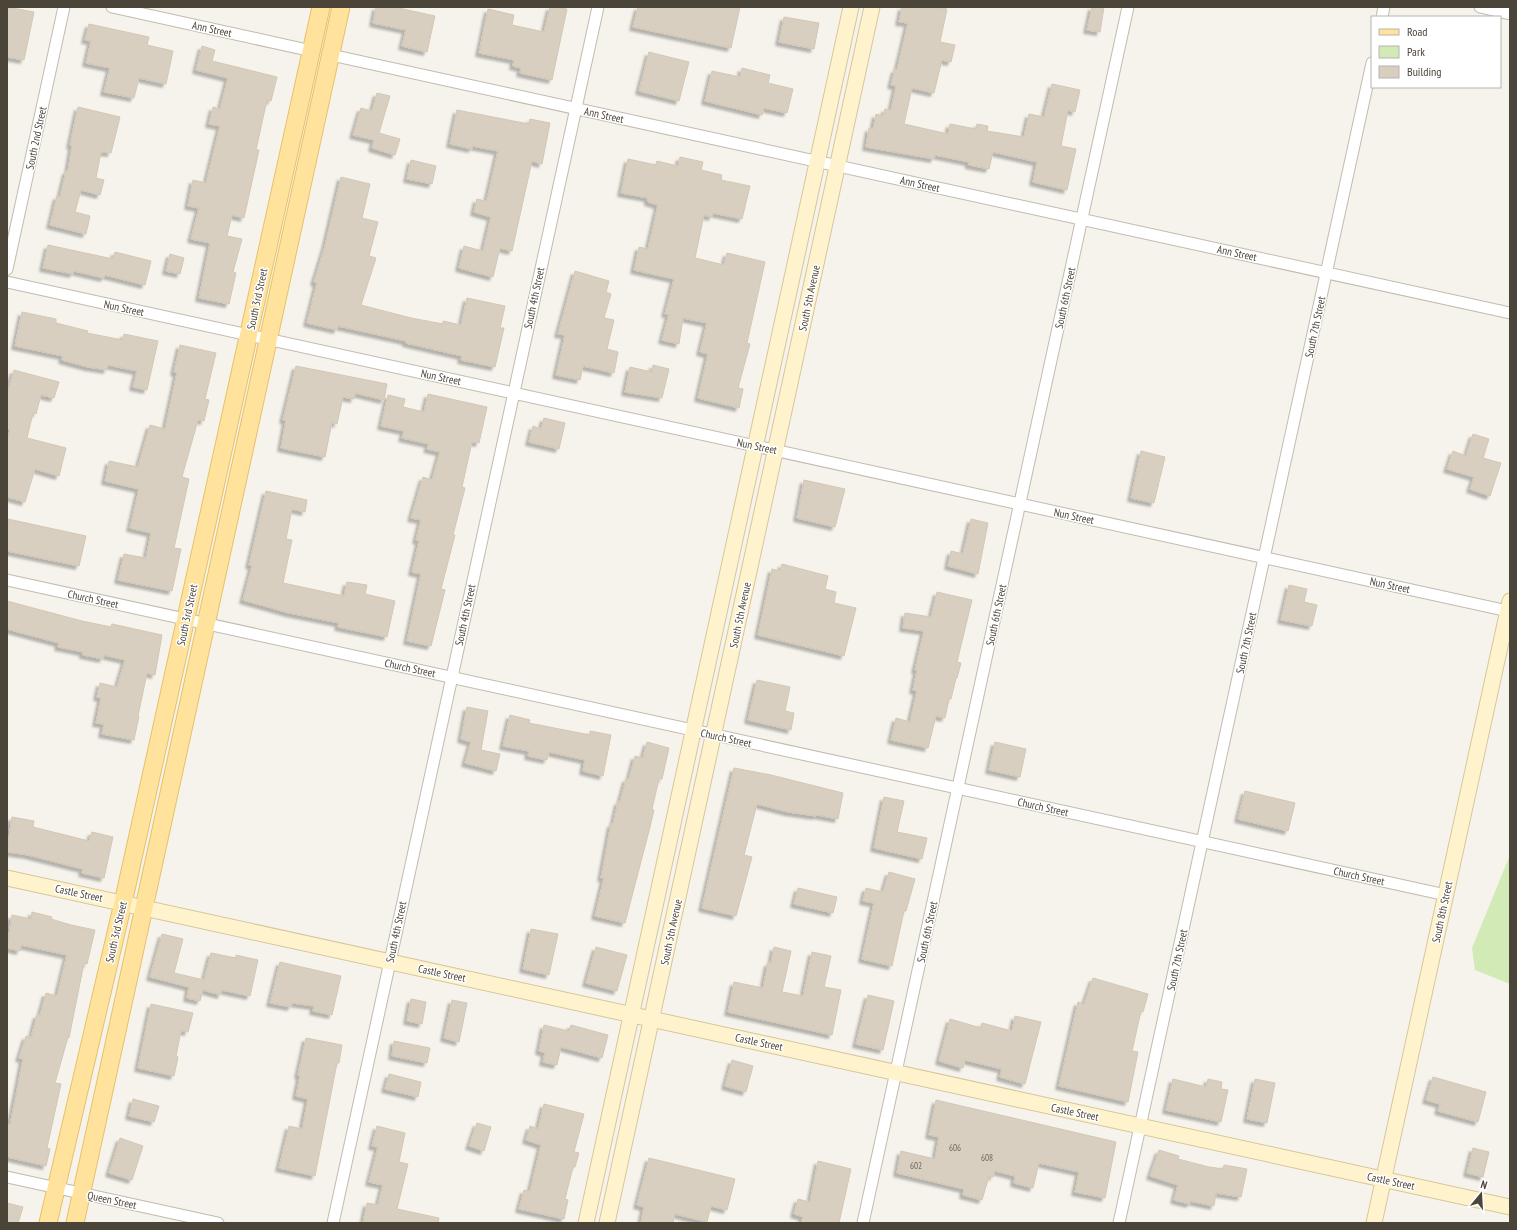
<svg xmlns="http://www.w3.org/2000/svg" width="1517" height="1230" font-family="'PT Sans Narrow',sans-serif">
<defs>
<filter id="shadow"><feDropShadow dx="-3.5" dy="3.5" stdDeviation="1" flood-color="#0004"/></filter>
</defs>
<rect width="100%" height="100%" fill="#f6f3ec"/>
<path fill="#d2eab5" d="M 1510,855 L 1510,984 L 1475,970 L 1472,948 Z"/>
<path fill="#d8cfc1" stroke="#d3c7b4" filter="url(#shadow)" d="M 7,7 L 34,12 L 24,60 L 7,57 Z
M 376,7 L 394,7 L 435,16 L 427,52 L 402,46 L 406,30 L 373,23 Z
M 550,7 L 567,9 L 552,80 L 520,73 L 521,68 L 513,66 L 514,60 L 479,53 L 488,9 L 514,15 L 512,25 L 544,32 Z
M 638,7 L 740,7 L 731,48 L 633,27 Z
M 902,7 L 935,7 L 947,9 L 940,42 L 955,45 L 951,62 L 942,60 L 934,93 L 912,88 L 904,124 L 948,134 L 950,124 L 976,129 L 977,124 L 988,126 L 987,131 L 1024,137 L 1029,114 L 1044,117 L 1052,84 L 1080,90 L 1075,112 L 1068,110 L 1061,146 L 1076,149 L 1067,190 L 1033,182 L 1037,162 L 993,152 L 989,169 L 969,165 L 969,162 L 935,155 L 934,159 L 866,147 L 869,128 L 873,129 L 876,114 L 883,116 L 885,109 L 891,110 L 896,86 L 891,85 L 895,69 L 897,70 L 908,23 L 899,22 Z
M 1092,7 L 1104,7 L 1100,32 L 1087,30 Z
M 784,17 L 819,23 L 814,49 L 779,42 Z
M 89,24 L 149,37 L 147,45 L 173,51 L 166,84 L 139,78 L 134,98 L 104,92 L 110,68 L 86,63 L 91,41 L 85,40 Z
M 202,46 L 215,50 L 212,61 L 277,77 L 271,101 L 267,100 L 256,150 L 259,150 L 244,218 L 232,215 L 227,236 L 242,239 L 233,272 L 236,273 L 229,304 L 199,298 L 210,243 L 191,239 L 199,208 L 188,206 L 193,180 L 206,183 L 220,126 L 209,124 L 213,107 L 220,109 L 228,78 L 196,70 Z
M 649,52 L 689,62 L 679,101 L 639,91 Z
M 742,68 L 770,75 L 768,83 L 793,89 L 787,113 L 764,108 L 762,115 L 705,101 L 712,71 L 740,77 Z
M 377,93 L 390,96 L 379,133 L 400,139 L 395,155 L 372,148 L 374,140 L 353,135 L 361,108 L 372,111 Z
M 78,107 L 120,117 L 111,153 L 101,152 L 96,178 L 104,180 L 100,195 L 81,190 L 75,212 L 90,216 L 86,234 L 50,225 L 57,196 L 60,197 L 66,171 L 68,171 L 72,146 L 70,145 Z
M 457,110 L 529,124 L 530,119 L 550,123 L 542,164 L 532,161 L 512,251 L 500,248 L 493,277 L 459,268 L 464,246 L 483,251 L 491,217 L 474,212 L 477,199 L 486,201 L 488,195 L 498,151 L 472,146 L 472,149 L 450,144 Z
M 680,157 L 703,162 L 701,170 L 722,175 L 721,180 L 750,186 L 742,219 L 713,213 L 712,217 L 704,215 L 695,258 L 724,265 L 727,253 L 765,262 L 747,343 L 750,344 L 738,388 L 743,389 L 739,408 L 698,398 L 708,354 L 700,352 L 707,323 L 683,318 L 679,344 L 662,340 L 669,314 L 665,314 L 674,279 L 634,270 L 639,247 L 648,249 L 658,205 L 648,202 L 648,198 L 621,193 L 628,159 L 656,165 L 657,161 L 678,166 Z
M 411,160 L 436,166 L 432,184 L 407,179 Z
M 341,177 L 370,184 L 362,218 L 378,222 L 369,256 L 376,258 L 361,305 L 411,318 L 443,324 L 443,321 L 461,325 L 467,298 L 505,306 L 500,328 L 504,328 L 495,367 L 461,360 L 462,356 L 406,343 L 406,341 L 338,326 L 337,330 L 307,323 L 317,283 L 314,282 L 325,246 Z
M 48,245 L 113,259 L 115,252 L 151,261 L 145,285 L 105,275 L 104,278 L 74,271 L 73,274 L 43,268 Z
M 170,254 L 184,258 L 180,274 L 166,271 Z
M 575,271 L 609,281 L 606,292 L 611,294 L 604,318 L 614,320 L 607,349 L 618,352 L 614,373 L 583,366 L 580,380 L 556,375 L 565,335 L 558,334 Z
M 22,312 L 56,319 L 56,323 L 88,331 L 87,333 L 123,340 L 124,334 L 158,341 L 147,390 L 133,387 L 137,371 L 108,365 L 107,370 L 88,367 L 62,360 L 63,356 L 15,346 Z
M 180,345 L 216,353 L 205,399 L 209,400 L 204,421 L 198,420 L 182,477 L 189,479 L 174,548 L 181,549 L 172,591 L 118,580 L 124,554 L 146,558 L 151,533 L 130,528 L 139,489 L 105,481 L 109,461 L 138,467 L 150,425 L 165,429 L 177,373 L 174,372 Z
M 653,365 L 669,369 L 662,398 L 625,392 L 630,367 L 652,372 Z
M 296,366 L 387,384 L 384,400 L 355,393 L 354,399 L 343,397 L 337,424 L 332,422 L 325,457 L 281,448 L 286,420 L 283,420 Z
M 14,370 L 59,382 L 54,398 L 41,395 L 36,414 L 33,413 L 27,438 L 66,448 L 59,476 L 35,469 L 25,502 L 7,497 L 7,440 L 10,430 L 7,429 L 7,394 Z
M 428,394 L 487,407 L 479,443 L 472,442 L 462,487 L 465,488 L 453,535 L 455,535 L 441,589 L 445,590 L 431,646 L 407,641 L 421,574 L 412,572 L 419,541 L 416,540 L 421,520 L 411,518 L 423,477 L 432,480 L 440,452 L 427,449 L 429,444 L 402,438 L 404,431 L 381,426 L 388,395 L 405,399 L 403,407 L 424,412 Z
M 544,418 L 565,423 L 559,449 L 529,442 L 533,426 L 541,429 Z
M 1473,434 L 1489,439 L 1483,458 L 1501,463 L 1490,496 L 1470,489 L 1474,477 L 1447,469 L 1453,451 L 1466,456 Z
M 1141,451 L 1165,457 L 1154,503 L 1131,498 Z
M 804,480 L 845,489 L 835,527 L 797,518 Z
M 266,491 L 307,500 L 305,512 L 292,509 L 286,539 L 292,540 L 283,583 L 344,596 L 347,582 L 367,585 L 365,594 L 395,601 L 387,637 L 338,627 L 339,623 L 289,613 L 243,600 L 252,566 L 249,565 Z
M 8,519 L 86,536 L 79,566 L 7,551 Z
M 971,519 L 988,523 L 978,574 L 948,566 L 951,551 L 963,554 Z
M 782,564 L 828,576 L 825,589 L 836,592 L 834,603 L 856,608 L 844,656 L 758,635 L 772,569 L 780,571 Z
M 1289,585 L 1307,589 L 1304,602 L 1317,605 L 1312,626 L 1281,620 Z
M 937,592 L 972,600 L 957,662 L 961,663 L 957,678 L 956,678 L 951,699 L 949,699 L 945,718 L 936,716 L 928,748 L 891,740 L 896,718 L 910,722 L 917,691 L 913,690 L 917,670 L 915,670 L 924,631 L 903,628 L 905,613 L 931,617 Z
M 7,601 L 82,621 L 111,627 L 112,624 L 162,635 L 155,675 L 147,673 L 138,716 L 139,716 L 134,740 L 102,734 L 104,724 L 96,723 L 101,698 L 97,697 L 100,683 L 117,687 L 125,660 L 104,655 L 103,659 L 83,655 L 83,652 L 58,647 L 59,643 L 7,629 Z
M 757,680 L 790,687 L 785,711 L 794,713 L 791,730 L 748,720 Z
M 467,707 L 488,711 L 481,750 L 500,754 L 496,771 L 465,763 L 471,742 L 461,739 Z
M 510,715 L 530,720 L 529,723 L 590,735 L 590,731 L 611,735 L 603,776 L 583,771 L 585,760 L 549,752 L 547,760 L 528,756 L 529,751 L 503,746 Z
M 647,742 L 669,748 L 662,779 L 659,779 L 652,809 L 654,810 L 650,827 L 625,923 L 595,916 L 604,878 L 601,878 L 611,824 L 613,824 L 618,802 L 620,802 L 626,779 L 629,779 L 635,756 L 643,758 Z
M 995,742 L 1026,749 L 1020,777 L 989,770 Z
M 734,768 L 771,775 L 843,793 L 838,819 L 817,815 L 816,816 L 788,812 L 757,804 L 744,855 L 752,857 L 736,916 L 702,908 Z
M 1245,791 L 1295,803 L 1288,831 L 1238,819 Z
M 884,797 L 904,801 L 897,832 L 927,838 L 922,859 L 874,848 Z
M 12,817 L 34,821 L 33,827 L 89,841 L 92,832 L 113,837 L 104,878 L 82,873 L 83,869 L 28,855 L 7,852 Z
M 889,872 L 915,879 L 906,911 L 904,911 L 892,966 L 862,959 L 874,903 L 863,901 L 866,888 L 883,892 Z
M 798,888 L 837,897 L 833,913 L 794,904 Z
M 32,912 L 52,917 L 51,919 L 71,925 L 95,930 L 87,964 L 84,963 L 69,1038 L 68,1037 L 55,1083 L 61,1084 L 47,1148 L 50,1149 L 46,1166 L 7,1157 L 7,1124 L 10,1125 L 17,1090 L 23,1059 L 19,1058 L 26,1036 L 31,1038 L 37,1015 L 40,1015 L 46,993 L 57,996 L 67,955 L 21,945 L 20,951 L 7,948 L 12,915 L 31,919 Z
M 531,929 L 558,934 L 549,975 L 523,969 Z
M 162,934 L 183,939 L 174,973 L 204,980 L 211,953 L 236,958 L 236,955 L 258,960 L 250,996 L 222,990 L 221,995 L 203,990 L 200,1001 L 187,998 L 189,987 L 150,977 Z
M 596,947 L 627,955 L 617,991 L 586,983 Z
M 774,947 L 791,951 L 782,992 L 803,996 L 812,952 L 831,956 L 824,987 L 841,990 L 832,1035 L 728,1012 L 734,982 L 763,988 L 768,963 L 771,963 Z
M 280,962 L 341,976 L 332,1015 L 313,1011 L 314,1006 L 292,1003 L 291,1007 L 270,1003 Z
M 1093,978 L 1148,994 L 1143,1012 L 1141,1011 L 1132,1051 L 1138,1052 L 1128,1102 L 1059,1086 L 1078,1002 L 1084,1004 Z
M 868,995 L 894,1001 L 883,1050 L 856,1044 Z
M 411,999 L 426,1002 L 422,1024 L 407,1021 Z
M 452,1000 L 467,1003 L 459,1042 L 444,1038 Z
M 151,1004 L 193,1013 L 188,1032 L 181,1031 L 176,1056 L 178,1057 L 174,1076 L 138,1068 Z
M 1015,1016 L 1041,1022 L 1025,1084 L 1000,1077 L 1002,1069 L 965,1060 L 963,1068 L 939,1061 L 950,1019 L 981,1028 L 982,1023 L 1012,1031 Z
M 544,1025 L 569,1031 L 571,1025 L 608,1035 L 602,1058 L 561,1047 L 557,1065 L 543,1062 L 545,1053 L 539,1051 Z
M 306,1038 L 342,1045 L 339,1063 L 337,1063 L 315,1176 L 279,1168 L 289,1126 L 302,1129 L 308,1099 L 296,1096 L 300,1076 L 298,1075 Z
M 394,1041 L 430,1048 L 427,1063 L 392,1056 Z
M 732,1060 L 753,1066 L 746,1092 L 725,1086 Z
M 389,1074 L 421,1082 L 418,1097 L 385,1089 Z
M 1433,1077 L 1486,1092 L 1478,1122 L 1438,1111 L 1440,1104 L 1426,1100 Z
M 1173,1079 L 1206,1087 L 1208,1079 L 1222,1082 L 1221,1089 L 1228,1090 L 1221,1122 L 1166,1110 Z
M 1255,1079 L 1275,1083 L 1267,1123 L 1247,1119 Z
M 133,1099 L 159,1106 L 154,1122 L 129,1116 Z
M 936,1100 L 1116,1142 L 1105,1198 L 1075,1192 L 1079,1172 L 1039,1163 L 1033,1188 L 1014,1183 L 1015,1176 L 995,1171 L 993,1177 L 989,1176 L 982,1200 L 963,1195 L 964,1189 L 897,1173 L 901,1151 L 935,1159 L 939,1137 L 929,1135 Z
M 544,1104 L 584,1114 L 574,1152 L 579,1153 L 575,1167 L 573,1167 L 565,1199 L 568,1200 L 564,1219 L 519,1209 L 524,1190 L 530,1191 L 541,1145 L 526,1140 L 530,1126 L 538,1129 Z
M 477,1123 L 491,1127 L 484,1151 L 469,1146 Z
M 377,1126 L 405,1133 L 399,1162 L 408,1164 L 397,1209 L 439,1218 L 438,1223 L 363,1223 L 367,1203 L 378,1205 L 383,1185 L 369,1182 L 378,1147 L 372,1146 Z
M 120,1138 L 143,1146 L 132,1180 L 109,1173 Z
M 1473,1148 L 1489,1152 L 1483,1177 L 1467,1173 Z
M 1159,1150 L 1179,1156 L 1178,1159 L 1209,1167 L 1223,1169 L 1224,1165 L 1247,1169 L 1241,1197 L 1216,1193 L 1214,1206 L 1190,1201 L 1190,1204 L 1174,1200 L 1178,1185 L 1150,1176 Z
M 649,1158 L 735,1179 L 727,1210 L 711,1206 L 707,1222 L 675,1214 L 673,1223 L 641,1223 L 644,1207 L 637,1205 Z
M 818,1161 L 851,1169 L 839,1223 L 801,1223 L 803,1217 L 794,1214 L 798,1199 L 810,1202 Z
M 7,1203 L 23,1207 L 18,1223 L 7,1223 Z"/>
<g fill="none" stroke-linecap="round" stroke-linejoin="round">
<g stroke="#c2bbae" stroke-width="13">
<path id="street" d="M 112,7 L 312,51
M 1480,7 L 1510,14
M 1382,17 L 1384,7
M 331,55 L 1510,313
M 7,269 L 64,7
M 7,282 L 1508,611
M 7,580 L 1446,895
M 7,1177 L 218,1223
M 333,1223 L 598,7
M 863,1223 L 1128,7
M 1119,1223 L 1372,63"/>
</g>
<g stroke="#d6c79b" stroke-width="17">
<path id="secondary" d="M 7,878 L 1510,1207
M 586,1223 L 851,7
M 607,1223 L 872,7
M 1374,1223 L 1510,601"/>
</g>
<g stroke="#e6c16a" stroke-width="19">
<path id="primary" d="M 48,1223 L 123,903 L 321,7
M 75,1223 L 341,7"/>
</g>
<use href="#street" stroke="#fff" stroke-width="11"/>
<use href="#secondary" stroke="#fff3cd" stroke-width="15"/>
<use href="#primary" stroke="#ffe39c" stroke-width="17"/>
</g>
<g text-anchor="middle" stroke-width="3" stroke-linejoin="round" paint-order="stroke">
<g font-size="9" fill="#6e675b">
<text x="955" y="1151">606</text>
<text x="987" y="1161">608</text>
<text x="916" y="1169">602</text>
</g>
<g font-size="11" fill="#4b4439" stroke="#fff">
<text transform="translate(212 29) rotate(12)" y="4">Ann Street</text>
<text transform="translate(604 115) rotate(12)" y="4">Ann Street</text>
<text transform="translate(36 138) rotate(-78)" y="4">South 2nd Street</text>
<text transform="translate(920 184) rotate(12)" y="4">Ann Street</text>
<text transform="translate(1237 253) rotate(12)" y="4">Ann Street</text>
<text transform="translate(534 298) rotate(-78)" y="4">South 4th Street</text>
<text transform="translate(809 298) rotate(-78)" y="4">South 5th Avenue</text>
<text transform="translate(1065 298) rotate(-78)" y="4">South 6th Street</text>
<text transform="translate(257 299) rotate(-78)" y="4">South 3rd Street</text>
<text transform="translate(124 308) rotate(12)" y="4">Nun Street</text>
<text transform="translate(1315 327) rotate(-78)" y="4">South 7th Street</text>
<text transform="translate(441 377) rotate(12)" y="4">Nun Street</text>
<text transform="translate(757 446) rotate(12)" y="4">Nun Street</text>
<text transform="translate(1074 516) rotate(12)" y="4">Nun Street</text>
<text transform="translate(1390 585) rotate(12)" y="4">Nun Street</text>
<text transform="translate(93 599) rotate(12)" y="4">Church Street</text>
<text transform="translate(187 615) rotate(-78)" y="4">South 3rd Street</text>
<text transform="translate(465 615) rotate(-78)" y="4">South 4th Street</text>
<text transform="translate(740 615) rotate(-78)" y="4">South 5th Avenue</text>
<text transform="translate(996 615) rotate(-78)" y="4">South 6th Street</text>
<text transform="translate(1246 643) rotate(-78)" y="4">South 7th Street</text>
<text transform="translate(410 668) rotate(12)" y="4">Church Street</text>
<text transform="translate(726 738) rotate(12)" y="4">Church Street</text>
<text transform="translate(1043 807) rotate(12)" y="4">Church Street</text>
<text transform="translate(1359 876) rotate(12)" y="4">Church Street</text>
<text transform="translate(79 893) rotate(12)" y="4">Castle Street</text>
<text transform="translate(1442 912) rotate(-78)" y="4">South 8th Street</text>
<text transform="translate(116 932) rotate(-77)" y="4">South 3rd Street</text>
<text transform="translate(396 932) rotate(-78)" y="4">South 4th Street</text>
<text transform="translate(671 932) rotate(-78)" y="4">South 5th Avenue</text>
<text transform="translate(927 932) rotate(-78)" y="4">South 6th Street</text>
<text transform="translate(1177 960) rotate(-78)" y="4">South 7th Street</text>
<text transform="translate(442 973) rotate(12)" y="4">Castle Street</text>
<text transform="translate(759 1042) rotate(12)" y="4">Castle Street</text>
<text transform="translate(1075 1112) rotate(12)" y="4">Castle Street</text>
<text transform="translate(1391 1181) rotate(12)" y="4">Castle Street</text>
<text transform="translate(112 1200) rotate(12)" y="4">Queen Street</text>
</g>
</g>
<rect width="1517" height="1230" fill="none" stroke="#4b4439" stroke-width="16"/>
<rect x="1371" y="16" width="130" height="72" fill="#ffffff" stroke="#b7b4b0"/>
<rect x="1379" y="29" width="20" height="6" fill="#ffe39c" stroke="#b7b4b0"/>
<text x="1407" y="36" font-size="12" fill="#4b4439">Road</text>
<rect x="1379" y="46" width="20" height="12" fill="#d2eab5" stroke="#b7b4b0"/>
<text x="1407" y="56" font-size="12" fill="#4b4439">Park</text>
<rect x="1379" y="66" width="20" height="12" fill="#d8cfc1" stroke="#b7b4b0"/>
<text x="1407" y="76" font-size="12" fill="#4b4439">Building</text>
<g transform="translate(1481 1194) rotate(18)" stroke="#ffffff" stroke-width="3" paint-order="stroke">
<path d="M0-3L7 15L0 10L-7 15Z" fill="#4b4439"/>
<text y="-6" font-size="11" font-weight="bold" text-anchor="middle" fill="#4b4439">N</text>
</g>
</svg>
